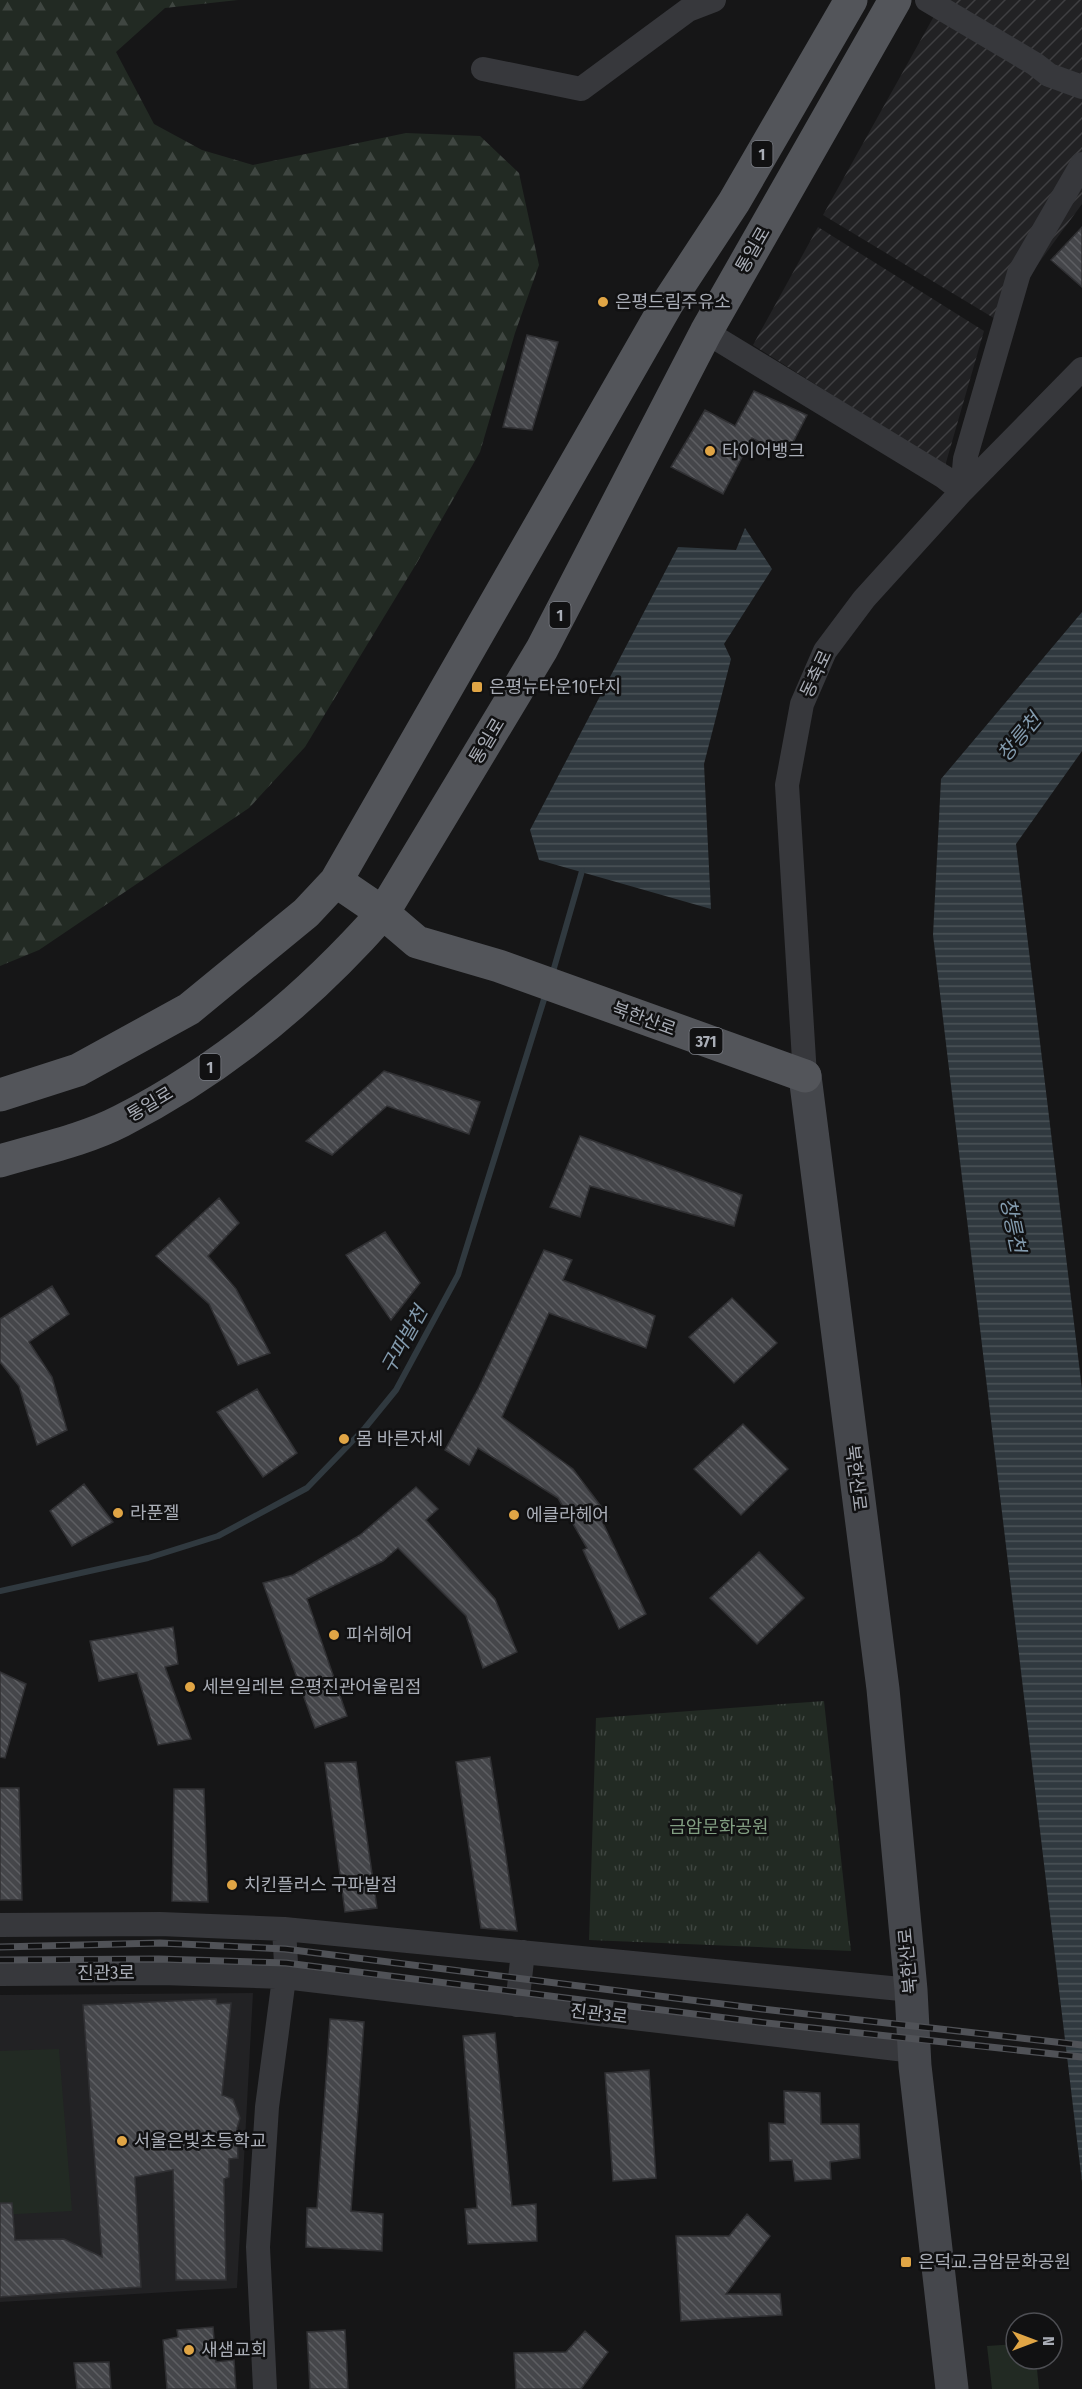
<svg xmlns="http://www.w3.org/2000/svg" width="1082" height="2389" font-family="'Fira Sans Condensed','Noto Sans KR',sans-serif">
<defs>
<pattern id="industrial-furrows" width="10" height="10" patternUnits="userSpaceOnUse" patternTransform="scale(1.5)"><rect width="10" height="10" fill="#222224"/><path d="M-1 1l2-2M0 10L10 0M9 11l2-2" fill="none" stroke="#3f3f42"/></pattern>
<pattern id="grass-tufts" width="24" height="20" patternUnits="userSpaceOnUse" patternTransform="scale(1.5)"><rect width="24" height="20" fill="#222a23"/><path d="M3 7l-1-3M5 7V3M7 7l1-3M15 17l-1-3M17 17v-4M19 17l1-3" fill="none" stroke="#3f4641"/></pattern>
<pattern id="forest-firs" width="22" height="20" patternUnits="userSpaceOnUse" patternTransform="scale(1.5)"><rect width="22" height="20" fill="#222a23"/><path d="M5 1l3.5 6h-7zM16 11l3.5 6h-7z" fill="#3f4641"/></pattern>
<pattern id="water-rules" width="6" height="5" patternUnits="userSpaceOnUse" patternTransform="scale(1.5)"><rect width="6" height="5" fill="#30393f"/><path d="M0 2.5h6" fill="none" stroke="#4b5358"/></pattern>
<pattern id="building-back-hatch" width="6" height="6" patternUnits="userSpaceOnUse" patternTransform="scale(1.5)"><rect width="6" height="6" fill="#45464a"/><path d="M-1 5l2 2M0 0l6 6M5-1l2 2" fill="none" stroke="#5d5e62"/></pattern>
</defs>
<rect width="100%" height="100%" fill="#161617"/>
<path fill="#222224" d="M 253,1993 L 237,2288 L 0,2302 L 0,1995 Z"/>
<path fill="url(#industrial-furrows)" d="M 943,0 L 1082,0 L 1082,204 L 997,320 L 823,215 Z
M 818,227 L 984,331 L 945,466 L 753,345 Z"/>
<path fill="url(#grass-tufts)" d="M 824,1701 L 851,1951 L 589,1940 L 596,1718 Z"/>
<path fill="url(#forest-firs)" d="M 0,0 L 238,0 L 165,8 L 116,52 L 154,124 L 202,150 L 253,165 L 406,133 L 480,136 L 519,173 L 539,265 L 515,333 L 480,452 L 418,561 L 305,747 L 249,808 L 39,950 L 0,966 Z"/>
<path fill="#222a23" d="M 59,2049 L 72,2211 L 0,2215 L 0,2051 Z
M 1016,2344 L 1016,2359 L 1036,2359 L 1039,2389 L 992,2389 L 987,2346 Z"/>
<path fill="url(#water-rules)" d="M 745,528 L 772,569 L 724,644 L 731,659 L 704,764 L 711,909 L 539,860 L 530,830 L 678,547 L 736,550 Z
M 1082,612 L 1082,751 L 1016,844 L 1082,1389 L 1082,2182 L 933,935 L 941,779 Z"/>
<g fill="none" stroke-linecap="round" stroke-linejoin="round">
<path stroke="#30393f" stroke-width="6" d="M 552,975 L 582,871
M 0,1591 L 148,1558 L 218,1536 L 307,1488 L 365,1428 L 396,1390 L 458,1275 L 546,993"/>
</g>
<path fill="url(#building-back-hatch)" stroke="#303033" stroke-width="1.5" d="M 1082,227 L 1082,287 L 1051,260 Z
M 527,335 L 558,342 L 532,430 L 503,427 Z
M 754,391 L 807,415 L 786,456 L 752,438 L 723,494 L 671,467 L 705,410 L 735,426 Z
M 384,1071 L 480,1102 L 469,1134 L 387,1106 L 332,1155 L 306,1141 Z
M 580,1136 L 742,1195 L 734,1226 L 590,1186 L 580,1217 L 550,1207 Z
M 219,1198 L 239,1223 L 208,1256 L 236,1289 L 270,1353 L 238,1365 L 209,1304 L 156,1256 Z
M 385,1232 L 420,1283 L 391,1320 L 346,1255 Z
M 544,1250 L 572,1260 L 563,1280 L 655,1316 L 646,1348 L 549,1313 L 502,1417 L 573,1469 L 609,1517 L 602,1521 L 646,1614 L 619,1629 L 583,1550 L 587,1548 L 558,1498 L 478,1448 L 469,1465 L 445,1450 L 478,1389 Z
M 52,1286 L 69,1314 L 29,1342 L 52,1377 L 67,1430 L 37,1445 L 19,1386 L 0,1362 L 0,1319 Z
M 732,1298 L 777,1343 L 734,1383 L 689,1337 Z
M 257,1389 L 297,1453 L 263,1477 L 217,1412 Z
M 743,1424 L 788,1469 L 741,1515 L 694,1469 Z
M 84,1484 L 113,1522 L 72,1546 L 50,1511 Z
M 416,1487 L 438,1509 L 426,1520 L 495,1599 L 517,1652 L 483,1668 L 466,1616 L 398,1548 L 383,1561 L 307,1599 L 347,1716 L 315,1728 L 263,1583 L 293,1575 L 360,1535 Z
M 759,1552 L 804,1598 L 757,1644 L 710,1598 Z
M 173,1627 L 178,1664 L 165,1667 L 191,1739 L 158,1745 L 137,1673 L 99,1681 L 90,1641 Z
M 0,1672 L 26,1684 L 5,1758 L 0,1757 Z
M 490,1757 L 504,1843 L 517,1931 L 481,1928 L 456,1762 Z
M 356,1762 L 377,1908 L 345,1912 L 325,1763 Z
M 0,1788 L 19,1788 L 22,1900 L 0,1900 Z
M 174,1789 L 204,1789 L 208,1902 L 172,1901 Z
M 216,1999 L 217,2004 L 231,2003 L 222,2095 L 233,2099 L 240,2118 L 237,2128 L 238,2158 L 229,2159 L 229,2177 L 224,2179 L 226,2280 L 176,2280 L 173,2170 L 135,2177 L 141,2287 L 0,2297 L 0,2203 L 12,2203 L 15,2240 L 64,2239 L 102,2257 L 83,2005 Z
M 330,2019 L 364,2022 L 351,2211 L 383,2214 L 382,2251 L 306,2247 L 307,2208 L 317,2208 Z
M 495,2033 L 512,2206 L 536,2204 L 537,2241 L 468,2244 L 465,2209 L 477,2208 L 463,2036 Z
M 649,2070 L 656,2178 L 613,2181 L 605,2073 Z
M 784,2091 L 820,2093 L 821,2124 L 859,2124 L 860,2158 L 830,2162 L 831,2179 L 795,2181 L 792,2160 L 770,2161 L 769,2123 L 785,2124 Z
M 747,2214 L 770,2236 L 726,2294 L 780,2294 L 782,2315 L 681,2321 L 676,2236 L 729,2236 Z
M 213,2327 L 216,2362 L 234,2360 L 236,2389 L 167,2389 L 163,2340 L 178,2337 L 177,2330 Z
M 345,2330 L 348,2389 L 310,2389 L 307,2332 Z
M 585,2331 L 608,2352 L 581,2389 L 516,2389 L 514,2353 L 566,2352 Z
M 109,2362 L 111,2389 L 77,2389 L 74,2363 Z"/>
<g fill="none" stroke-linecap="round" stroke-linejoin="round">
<path stroke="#37383c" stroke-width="24" d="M 927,0 L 1035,64 L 1049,75 L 1082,87
M 483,69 L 581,89 L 688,10 L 714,0
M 706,332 L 944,477 L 962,491
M 962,491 L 965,459 L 1019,273 L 1082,164
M 805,1076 L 787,785 L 802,704 L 825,651 L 864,599 L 962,491 L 1082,369
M 0,1925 L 160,1924 L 284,1929 L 911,1990
M 0,1974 L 162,1973 L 284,1977 L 914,2051
M 517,2005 L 523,1952
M 265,2389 L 258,2247 L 267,2107 L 286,1963 L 284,1929"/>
<path stroke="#45474c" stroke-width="33" d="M 805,1076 L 883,1689 L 911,1990 L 915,2066 L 952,2389"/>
<path stroke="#53555a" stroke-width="33" d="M 336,881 L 383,913 L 417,942 L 499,966 L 805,1076
M 0,1095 L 78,1070 L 189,1009 L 306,913 L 336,881 L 667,304 L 734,202 L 851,0
M 0,1161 C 40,1149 84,1140 121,1121 C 221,1070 309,997 383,913 L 542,649 L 706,332 L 895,0"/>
<g stroke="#505257" stroke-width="7">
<path id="rail" d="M 0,1947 L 160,1943 L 285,1949 L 762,2009 L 1082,2045
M 0,1960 L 159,1959 L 286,1963 L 758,2022 L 1082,2057"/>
</g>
<use href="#rail" stroke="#111112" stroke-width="4.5" stroke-dasharray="14" stroke-linecap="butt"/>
</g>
<g fill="#e0a545" stroke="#111112" stroke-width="2">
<circle cx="603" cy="302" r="6"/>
<circle cx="710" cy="451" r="6"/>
<rect x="471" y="681" width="12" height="12" rx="3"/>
<circle cx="344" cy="1439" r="6"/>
<circle cx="118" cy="1513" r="6"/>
<circle cx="514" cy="1515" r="6"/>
<circle cx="334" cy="1635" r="6"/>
<circle cx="190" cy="1687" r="6"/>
<circle cx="232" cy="1885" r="6"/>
<circle cx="122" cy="2141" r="6"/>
<rect x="900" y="2256" width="12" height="12" rx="3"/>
<circle cx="189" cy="2350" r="6"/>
</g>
<g text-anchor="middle" stroke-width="5" stroke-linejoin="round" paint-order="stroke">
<g fill="#111112" stroke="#7b7e85" stroke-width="1.5">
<rect x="751.5" y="141" width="21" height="26" rx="4.5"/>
<rect x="549.5" y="602" width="21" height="26" rx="4.5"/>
<rect x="689.5" y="1028" width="33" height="26" rx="4.5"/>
<rect x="199.5" y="1054" width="21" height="26" rx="4.5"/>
</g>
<g font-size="16" font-weight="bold" fill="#a9adb6">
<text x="762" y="160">1</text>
<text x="560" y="621">1</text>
<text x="706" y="1047">371</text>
<text x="210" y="1073">1</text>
</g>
<g font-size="18" fill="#a9adb6" stroke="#111112">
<text transform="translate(753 250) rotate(-60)" y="6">통일로</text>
<text transform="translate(816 674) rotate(-65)" y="6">동축로</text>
<text transform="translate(487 741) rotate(-59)" y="6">통일로</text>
<text transform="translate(644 1019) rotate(20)" y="6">북한산로</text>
<text transform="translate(150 1104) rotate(-31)" y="6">통일로</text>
<text transform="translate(856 1478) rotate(83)" y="6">북한산로</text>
<text transform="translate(908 1961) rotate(-95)" y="6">북한산로</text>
<text x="106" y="1979">진관3로</text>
<text transform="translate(599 2014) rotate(7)" y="6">진관3로</text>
</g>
<g font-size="18" fill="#a9adb6" stroke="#111112" text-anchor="start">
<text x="615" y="308">은평드림주유소</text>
<text x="722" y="457">타이어뱅크</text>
<text x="489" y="693">은평뉴타운10단지</text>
<text x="356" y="1445">몸 바른자세</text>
<text x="130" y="1519">라푼젤</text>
<text x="526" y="1521">에클라헤어</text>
<text x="346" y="1641">피쉬헤어</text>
<text x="202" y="1693">세븐일레븐 은평진관어울림점</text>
<text x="244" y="1891">치킨플러스 구파발점</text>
<text x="134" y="2147">서울은빛초등학교</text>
<text x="918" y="2268">은덕교.금암문화공원</text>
<text x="201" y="2356">새샘교회</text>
</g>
<g font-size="18" fill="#829f82" stroke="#111112">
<text x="719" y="1833">금암문화공원</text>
</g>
<g font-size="20" font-style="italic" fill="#839bae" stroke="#111112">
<text transform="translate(1019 737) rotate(-50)" y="7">창릉천</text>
<text transform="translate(1013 1225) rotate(78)" y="7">창릉천</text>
<text transform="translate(404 1340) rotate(-61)" y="7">구파발천</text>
</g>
</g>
<g transform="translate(1034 2341) rotate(90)"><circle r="28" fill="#111112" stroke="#4e4f54" stroke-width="1.5"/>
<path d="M0-4.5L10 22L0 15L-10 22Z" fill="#e0a545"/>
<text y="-9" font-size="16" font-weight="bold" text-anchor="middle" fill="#a9adb6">N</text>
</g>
</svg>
